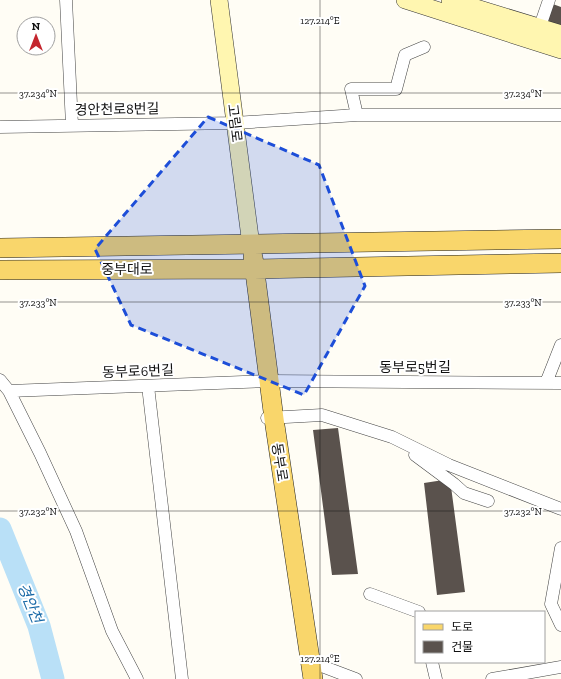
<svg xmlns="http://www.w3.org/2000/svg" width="561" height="679" font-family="'Zilla Slab','Noto Sans KR',serif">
<rect width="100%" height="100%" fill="#fffdf5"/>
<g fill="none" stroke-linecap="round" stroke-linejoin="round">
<path stroke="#b9e0f7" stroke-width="23" d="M 0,529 L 39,626 L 53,679"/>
</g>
<path fill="#5a524d" d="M 550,3 L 561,7 L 561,27 L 545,20 Z
M 338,428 L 358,574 L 332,575 L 313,430 Z
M 450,479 L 465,592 L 437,595 L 424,483 Z"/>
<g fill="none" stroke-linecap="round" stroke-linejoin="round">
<g stroke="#444" stroke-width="13">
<path id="street" d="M 66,0 L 72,125
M 537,35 L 549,0
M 357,115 L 351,89 L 396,89 L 405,55 L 424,47
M 0,127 L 235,123 L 357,115 L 561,115
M 0,380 L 9,391 L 40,453 L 76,531 L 112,631 L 137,679
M 546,383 L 561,345
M 148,386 L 182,679
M 9,391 L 268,381 L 561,383
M 267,418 L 322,415 L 392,437 L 449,465 L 561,509
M 415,455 L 454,484 L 464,493 L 488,501
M 561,548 L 551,604 L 561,625
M 370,594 L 419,612
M 311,662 L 356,679
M 432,662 L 436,679
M 492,679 L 561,667"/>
</g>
<g stroke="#333" stroke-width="18">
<path id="secondary" d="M 219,0 L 251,245
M 405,0 L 561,50
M 450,0 L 561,34"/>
</g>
<g stroke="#222" stroke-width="20">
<path id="primary" d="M 0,248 L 561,239
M 253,257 L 274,419 L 313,679
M 0,270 L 254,269 L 561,263"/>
</g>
<use href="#street" stroke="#fff" stroke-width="12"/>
<use href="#secondary" stroke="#fff6b0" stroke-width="17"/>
<use href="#primary" stroke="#f9d66b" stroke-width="19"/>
</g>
<path fill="#1d4ed8" fill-opacity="0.2" stroke="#1d4ed8" stroke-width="3" stroke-dasharray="8 5" stroke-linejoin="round" d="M 208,117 L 319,165 L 365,286 L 304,395 L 131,325 L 95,249 Z"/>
<path fill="none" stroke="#111" stroke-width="1" stroke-opacity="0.45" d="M 320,0 L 320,679M 0,93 L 561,93M 0,302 L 561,302M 0,511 L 561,511"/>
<g text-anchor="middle" stroke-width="4" stroke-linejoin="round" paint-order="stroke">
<g font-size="14" fill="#111" stroke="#fff">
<text transform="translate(117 109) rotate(-1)" y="5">경안천로8번길</text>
<text transform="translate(235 123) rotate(83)" y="5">고림로</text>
<text x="127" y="274">중부대로</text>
<text x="415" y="372">동부로5번길</text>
<text transform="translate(138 371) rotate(-2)" y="5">동부로6번길</text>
<text transform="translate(280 462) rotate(81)" y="5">동부로</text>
</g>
<g font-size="15" font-style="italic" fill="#1768a6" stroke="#fff">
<text transform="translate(30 603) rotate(68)" y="5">경안천</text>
</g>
</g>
<g font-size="10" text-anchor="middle" fill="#111" stroke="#fff" stroke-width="4" stroke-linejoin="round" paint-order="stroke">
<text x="320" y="24">127.214°E</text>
<text x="38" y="97">37.234°N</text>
<text x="523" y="97">37.234°N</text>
<text x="38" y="306">37.233°N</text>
<text x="523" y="306">37.233°N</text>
<text x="38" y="515">37.232°N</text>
<text x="523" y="515">37.232°N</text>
<text x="320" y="662">127.214°E</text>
</g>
<rect x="415" y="611" width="130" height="52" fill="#ffffff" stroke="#a0a0a0"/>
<rect x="423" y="624" width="20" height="6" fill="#f9d66b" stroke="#a0a0a0"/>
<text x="451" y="631" font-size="12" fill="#111111">도로</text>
<rect x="423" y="641" width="20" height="12" fill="#5a524d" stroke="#a0a0a0"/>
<text x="451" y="651" font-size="12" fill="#111111">건물</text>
<g transform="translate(36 36)"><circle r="19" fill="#ffffff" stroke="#a0a0a0"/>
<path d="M0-3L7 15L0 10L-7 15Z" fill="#c4262e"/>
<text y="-6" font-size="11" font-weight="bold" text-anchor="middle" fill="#111111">N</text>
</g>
</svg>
